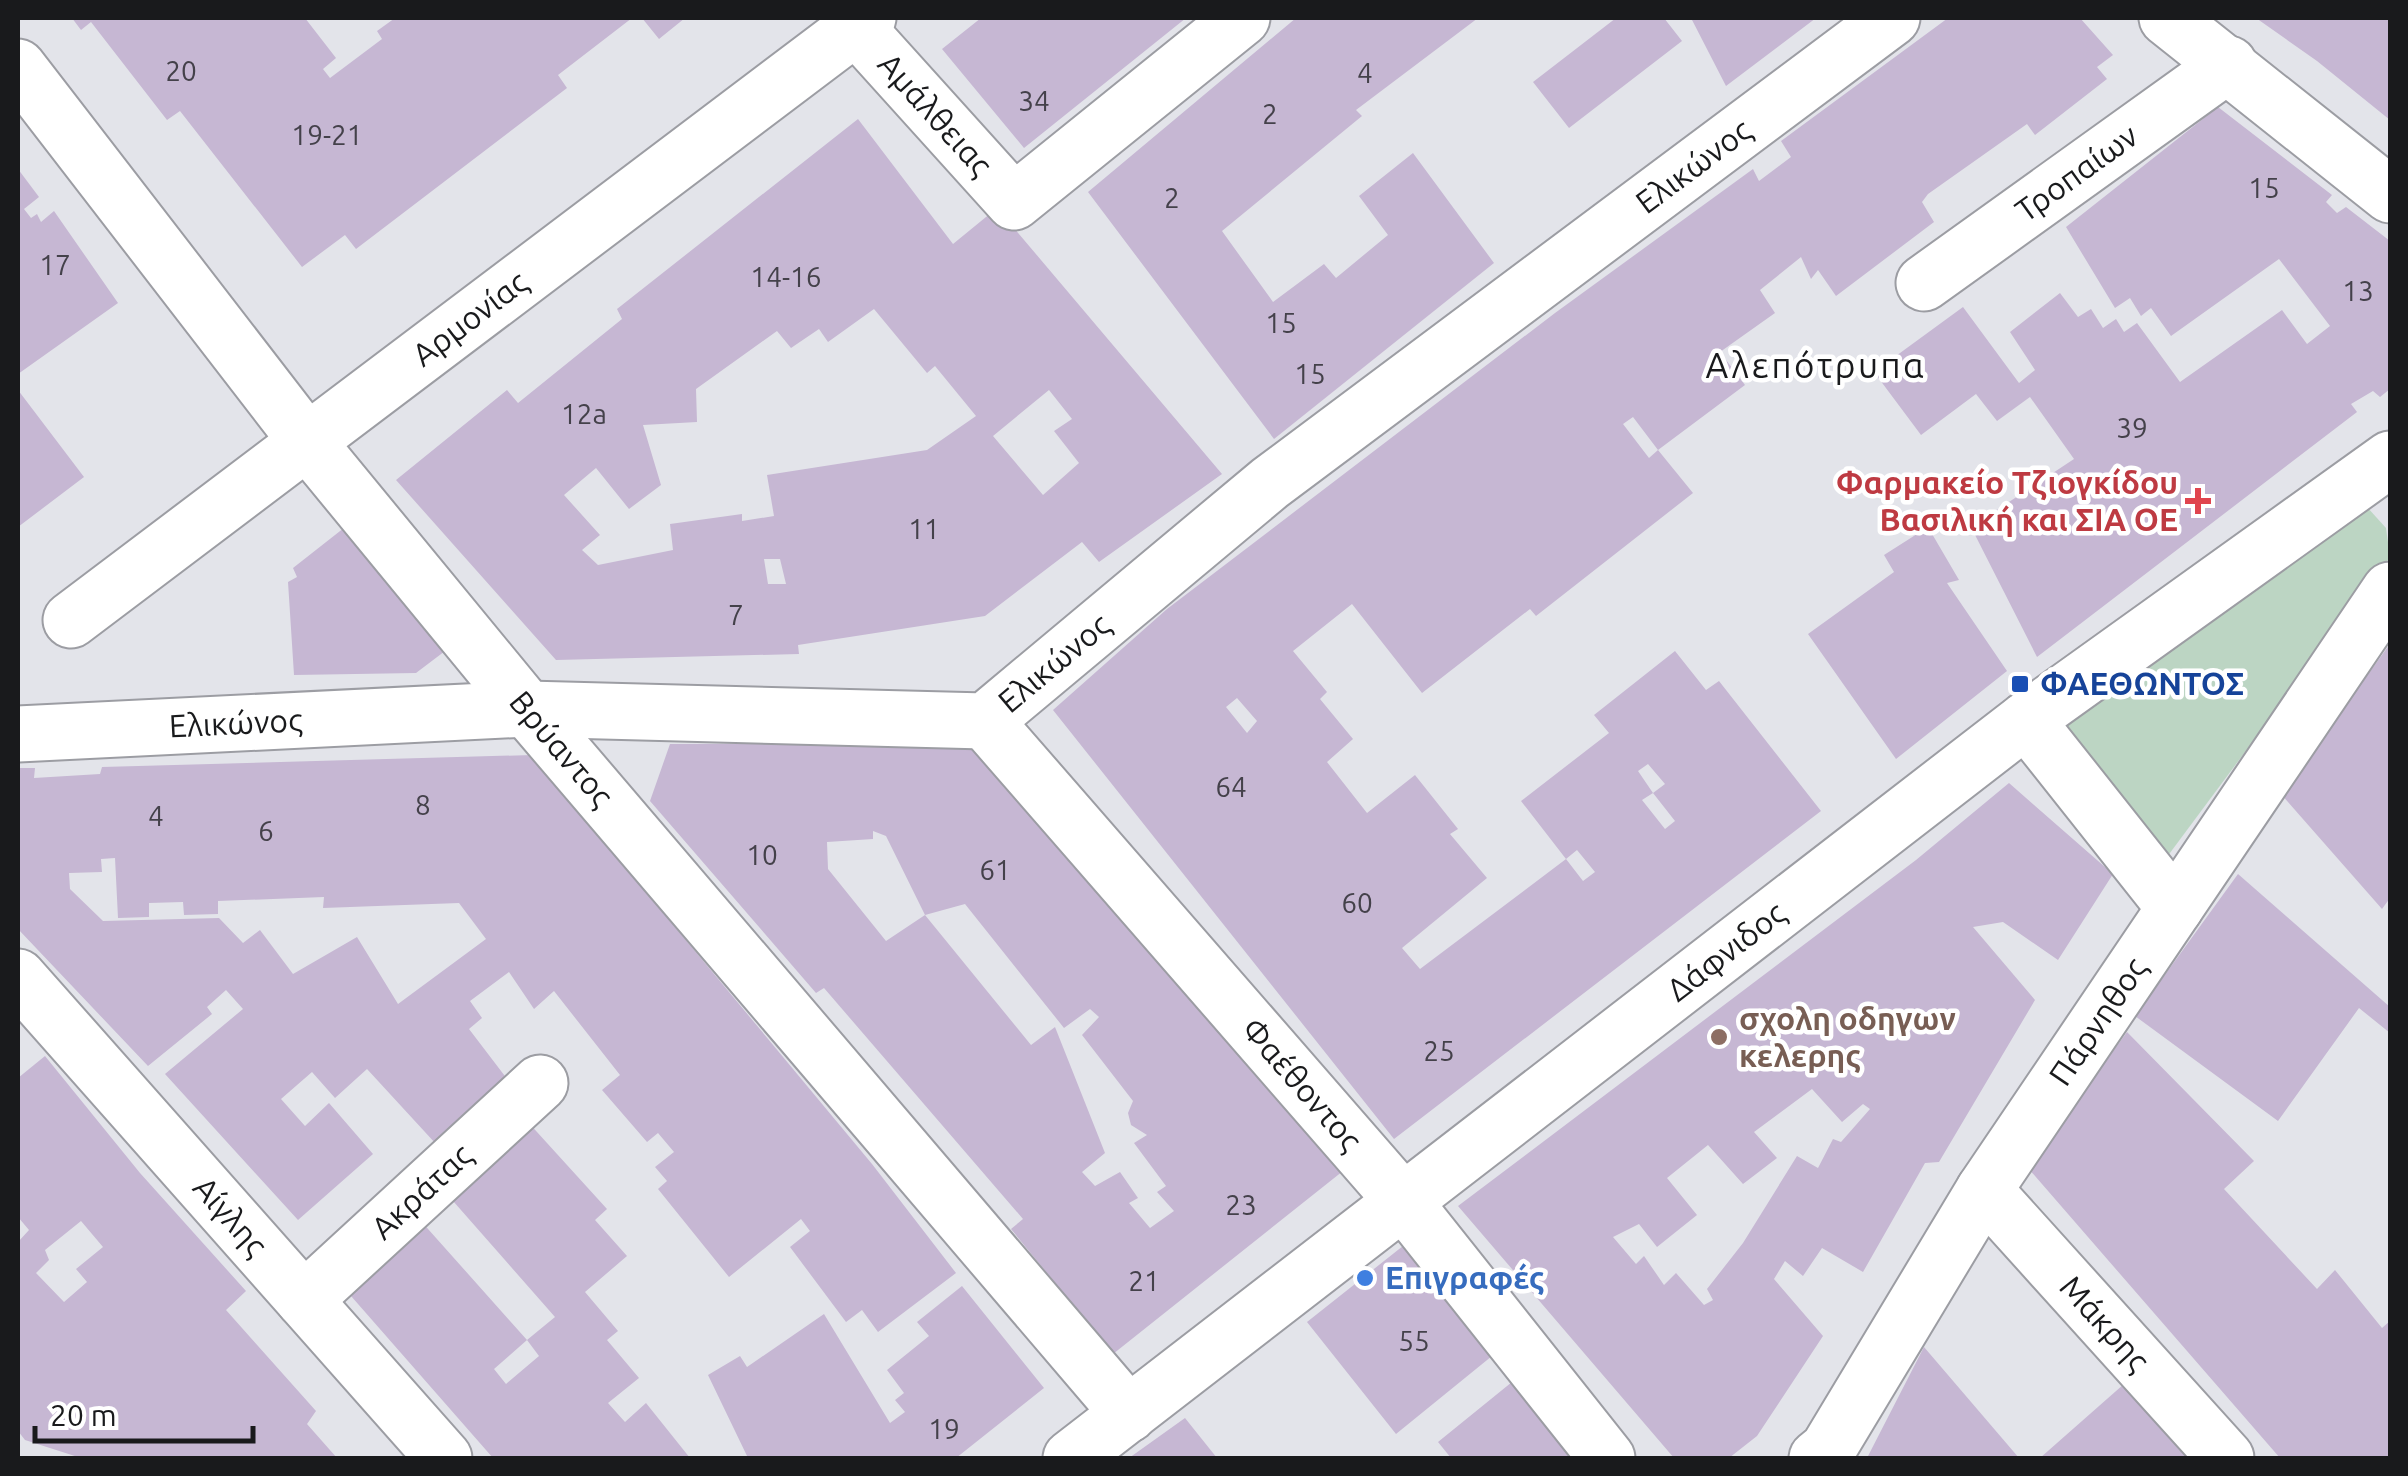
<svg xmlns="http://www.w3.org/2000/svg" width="2408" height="1476" font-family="Ubuntu,sans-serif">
<rect width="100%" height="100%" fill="#e3e4ea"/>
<path fill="#bcd5c3" d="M 2367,507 L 2386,528 L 2390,557 L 2161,865 L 2056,731 Z"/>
<path fill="#c6b7d3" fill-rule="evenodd" d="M 72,18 L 305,18 L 336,58 L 323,69 L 330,78 L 382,39 L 377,31 L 395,18 L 632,18 L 558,75 L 567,88 L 356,249 L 345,235 L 302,267 L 180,111 L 167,120 L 91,22 L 81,30 Z
M 642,18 L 685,18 L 659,39 Z
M 981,18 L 1186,18 L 1024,148 L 942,49 Z
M 1296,18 L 1478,18 L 1356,110 L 1362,116 L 1222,231 L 1273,302 L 1324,264 L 1336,278 L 1388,235 L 1359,196 L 1413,153 L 1494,263 L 1274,439 L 1088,192 Z
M 1616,18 L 1664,18 L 1682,41 L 1569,128 L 1533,82 Z
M 1691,18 L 1816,18 L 1726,86 Z
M 1948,18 L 2080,18 L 2113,55 L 2097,67 L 2107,79 L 2035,135 L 2027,124 L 1928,194 L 1922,202 L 1934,222 L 1836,296 L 1818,270 L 1811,279 L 1801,257 L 1760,290 L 1775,313 L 1720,352 L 1745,385 L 1658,450 L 1633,417 L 1623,424 L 1649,458 L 1658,450 L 1693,493 L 1536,616 L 1530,609 L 1422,693 L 1352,604 L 1293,651 L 1327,692 L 1320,699 L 1353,739 L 1327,762 L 1367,813 L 1415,775 L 1458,829 L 1450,834 L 1487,878 L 1402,948 L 1420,969 L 1566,859 L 1521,801 L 1609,733 L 1594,715 L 1675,651 L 1706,690 L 1719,681 L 1821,811 L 1394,1139 L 1053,710 L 1167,609 L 1555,313 L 1753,169 L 1759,181 L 1791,157 L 1781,141 ZM 1237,698 L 1257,721 L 1247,733 L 1226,707 ZM 1648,764 L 1665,784 L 1653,793 L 1638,771 ZM 1653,793 L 1675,821 L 1665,829 L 1642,800 ZM 1577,850 L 1595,872 L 1583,881 L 1566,859 Z
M 2256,18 L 2390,18 L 2390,120 L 2317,61 Z
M 2218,107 L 2332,195 L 2326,202 L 2337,213 L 2346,207 L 2390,241 L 2390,389 L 2380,397 L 2373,391 L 2351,404 L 2357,412 L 2037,657 L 1971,527 L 2074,459 L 2030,397 L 1997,421 L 1976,394 L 1921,435 L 1874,372 L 1963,307 L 2019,383 L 2035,370 L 2010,332 L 2060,293 L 2078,317 L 2091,309 L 2103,328 L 2116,319 L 2124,332 L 2137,323 L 2180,382 L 2282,310 L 2307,344 L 2330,326 L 2279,259 L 2171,336 L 2151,308 L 2141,316 L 2130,298 L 2115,308 L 2066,227 Z
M 858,119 L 953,244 L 997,208 L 1222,474 L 1099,562 L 1082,542 L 985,616 L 798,645 L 799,654 L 556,660 L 396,480 L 507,390 L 518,403 L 622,319 L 617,309 ZM 874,309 L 927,373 L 935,366 L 976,416 L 927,450 L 767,475 L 774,516 L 742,521 L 742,514 L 670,524 L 673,550 L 598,565 L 582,550 L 600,535 L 564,495 L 596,468 L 629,509 L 661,485 L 643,425 L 697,422 L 696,389 L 777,331 L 791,348 L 819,329 L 828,342 ZM 1049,390 L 1072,419 L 1054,431 L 1079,463 L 1043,495 L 993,436 ZM 764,559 L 780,559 L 786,584 L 768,584 Z
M 18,169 L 39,197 L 24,209 L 31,218 L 37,214 L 41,222 L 54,211 L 118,303 L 18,374 Z
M 18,390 L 84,477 L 18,527 Z
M 349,524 L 449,648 L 416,673 L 294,675 L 288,582 L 297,577 L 293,568 Z
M 1928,527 L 1959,580 L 1947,583 L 2007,671 L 1896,759 L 1808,634 L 1894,572 L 1884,555 Z
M 2390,644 L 2390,898 L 2382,909 L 2281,794 Z
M 980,743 L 1343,1171 L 1113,1354 L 1011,1229 L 1023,1219 L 824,988 L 816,993 L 650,801 L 670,744 ZM 873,831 L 886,836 L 925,915 L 886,941 L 828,869 L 827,842 L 873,839 ZM 965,904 L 1064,1028 L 1090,1009 L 1099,1017 L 1082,1035 L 1133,1101 L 1128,1113 L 1131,1125 L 1147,1135 L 1134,1143 L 1166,1186 L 1157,1192 L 1174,1211 L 1150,1228 L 1129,1203 L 1138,1198 L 1120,1172 L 1095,1186 L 1082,1172 L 1105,1153 L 1055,1027 L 1031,1045 L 925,915 Z
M 532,755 L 872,1164 L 956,1273 L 878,1332 L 862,1310 L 846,1322 L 790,1247 L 810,1231 L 801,1219 L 729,1277 L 658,1189 L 667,1181 L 655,1167 L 674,1152 L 658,1133 L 647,1142 L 602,1090 L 620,1075 L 554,991 L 534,1009 L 509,972 L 470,1001 L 482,1018 L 469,1029 L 511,1084 L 436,1144 L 367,1069 L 335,1098 L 312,1072 L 281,1099 L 305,1126 L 329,1103 L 373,1154 L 298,1220 L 165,1074 L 243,1009 L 226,990 L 207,1007 L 212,1014 L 148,1066 L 18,929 L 18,768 L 35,768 L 34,778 L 100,774 L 102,767 ZM 115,858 L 118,918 L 149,917 L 149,903 L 183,902 L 184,915 L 218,914 L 218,901 L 324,897 L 323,908 L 459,903 L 486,939 L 398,1004 L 357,937 L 293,974 L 260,930 L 243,943 L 219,918 L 103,921 L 70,889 L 69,873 L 102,872 L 101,859 Z
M 2009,783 L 2113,874 L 2058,960 L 2003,922 L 1973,927 L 2035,1000 L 1939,1162 L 1925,1163 L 1863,1272 L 1822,1248 L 1803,1276 L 1785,1261 L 1774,1279 L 1823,1336 L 1757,1436 L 1729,1458 L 1674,1458 L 1458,1206 L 1916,860 ZM 1812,1089 L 1842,1122 L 1863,1104 L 1870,1109 L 1841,1142 L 1833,1139 L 1818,1168 L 1797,1156 L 1743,1243 L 1707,1289 L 1713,1300 L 1704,1305 L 1676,1273 L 1664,1285 L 1644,1256 L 1636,1264 L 1613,1237 L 1639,1224 L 1657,1247 L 1697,1215 L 1667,1178 L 1708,1145 L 1743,1184 L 1777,1158 L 1754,1132 Z
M 2238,874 L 2390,1007 L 2390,1033 L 2359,1008 L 2278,1121 L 2135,1016 Z
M 2127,1032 L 2254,1161 L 2224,1189 L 2317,1289 L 2335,1270 L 2382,1328 L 2390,1321 L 2390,1458 L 2280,1458 L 2028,1168 Z
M 45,1056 L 140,1173 L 246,1291 L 226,1310 L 316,1411 L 307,1424 L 337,1458 L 81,1458 L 25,1440 L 18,1431 L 18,1242 L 29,1230 L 18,1217 L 18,1078 ZM 81,1221 L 103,1247 L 76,1269 L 87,1282 L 64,1302 L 36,1273 L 49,1260 L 45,1250 Z
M 527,1121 L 607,1209 L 595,1220 L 627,1256 L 585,1292 L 618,1331 L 607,1340 L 639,1378 L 608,1403 L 625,1422 L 646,1403 L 690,1458 L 493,1458 L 344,1288 L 420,1220 L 527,1340 L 494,1369 L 506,1384 L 539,1356 L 527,1340 L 555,1317 L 446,1193 Z
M 1408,1242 L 1475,1327 L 1471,1330 L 1492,1356 L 1396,1434 L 1307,1322 Z
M 962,1286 L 1044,1388 L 956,1458 L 748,1458 L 708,1375 L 740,1356 L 747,1367 L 824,1314 L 890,1423 L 905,1412 L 895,1400 L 904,1393 L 887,1370 L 929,1336 L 917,1322 Z
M 1924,1347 L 2019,1458 L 1867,1458 Z
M 1512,1382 L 1574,1458 L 1451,1458 L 1438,1442 Z
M 2124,1384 L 2192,1458 L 2040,1458 Z
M 1185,1418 L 1217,1458 L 1129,1458 Z"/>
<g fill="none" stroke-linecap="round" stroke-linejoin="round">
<g stroke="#9c9da3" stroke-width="59">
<g id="minor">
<path d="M 2167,18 L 2390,195"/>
<path id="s1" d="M 856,27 L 1014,202 L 1242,18"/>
<path id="s2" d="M 18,67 L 305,439 L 527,709 L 1129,1414"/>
<path id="s3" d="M 1924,283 L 2229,64"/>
<path id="s4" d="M 71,620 L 868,18"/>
<path d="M 2026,720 L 2175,908"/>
<path id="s5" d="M 985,721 L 1403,1201 L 1607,1458"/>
<path id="s6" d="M 18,734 L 527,709 L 985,721 L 1270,483 L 1892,18"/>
<path id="s7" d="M 18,977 L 444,1458"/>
<path id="s8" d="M 1984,1190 L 2226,1458"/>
<path id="s9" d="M 304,1300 L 540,1083"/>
<path id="s10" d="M 1071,1458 L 2026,720 L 2390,459"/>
<path id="s11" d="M 1817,1458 L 1828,1449 L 1984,1190 L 2390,590"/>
</g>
</g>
<use href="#minor" stroke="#fff" stroke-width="55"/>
</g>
<path fill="#e0444e" stroke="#fff" stroke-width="4" d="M2193 486h10v10h10v10h-10v10h-10v-10h-10v-10h10z"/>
<rect fill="#1a4fb4" stroke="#fff" stroke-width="4" x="2010" y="674" width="20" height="20" rx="5"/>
<circle fill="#8d6e63" stroke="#fff" stroke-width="4" cx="1719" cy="1037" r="10"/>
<circle fill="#3f7fe0" stroke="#fff" stroke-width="4" cx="1365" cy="1278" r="10"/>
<g text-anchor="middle" stroke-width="9" stroke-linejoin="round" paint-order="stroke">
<g font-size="28" fill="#44414a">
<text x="181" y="81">20</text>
<text x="1365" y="83">4</text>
<text x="1034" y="111">34</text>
<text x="1270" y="124">2</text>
<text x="327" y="145">19-21</text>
<text x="2264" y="198">15</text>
<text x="1172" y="208">2</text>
<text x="55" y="275">17</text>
<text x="786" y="287">14-16</text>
<text x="2358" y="301">13</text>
<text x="1281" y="333">15</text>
<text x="1310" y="384">15</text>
<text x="584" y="424">12a</text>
<text x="2132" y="438">39</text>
<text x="924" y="539">11</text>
<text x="736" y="625">7</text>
<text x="1231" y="797">64</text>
<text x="423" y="815">8</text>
<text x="156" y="826">4</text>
<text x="266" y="841">6</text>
<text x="762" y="865">10</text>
<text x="995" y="880">61</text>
<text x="1357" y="913">60</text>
<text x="1439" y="1061">25</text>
<text x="1241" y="1215">23</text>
<text x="1144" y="1291">21</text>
<text x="1414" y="1351">55</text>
<text x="944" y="1439">19</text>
</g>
<g font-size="32" fill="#191a1c" stroke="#fff">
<text dy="11" stroke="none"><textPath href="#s1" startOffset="118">Αμάλθειας</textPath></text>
<text dy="11" stroke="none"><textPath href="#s6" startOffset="1868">Ελικώνος</textPath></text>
<text dy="11" stroke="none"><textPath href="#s3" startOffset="188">Τροπαίων</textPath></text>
<text dy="11" stroke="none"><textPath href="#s4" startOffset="500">Αρμονίας</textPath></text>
<text dy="11" stroke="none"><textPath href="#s6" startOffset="1058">Ελικώνος</textPath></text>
<text dy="11" stroke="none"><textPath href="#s6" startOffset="218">Ελικώνος</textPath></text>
<text dy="11" stroke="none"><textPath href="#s2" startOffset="872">Βρύαντος</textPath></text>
<text dy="11" stroke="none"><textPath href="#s10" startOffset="828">Δάφνιδος</textPath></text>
<text dy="11" stroke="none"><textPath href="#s11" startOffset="520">Πάρνηθος</textPath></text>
<text dy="11" stroke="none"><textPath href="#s5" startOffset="482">Φαέθοντος</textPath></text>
<text dy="11" stroke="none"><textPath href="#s9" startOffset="160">Ακράτας</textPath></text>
<text dy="11" stroke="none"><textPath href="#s7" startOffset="320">Αίγλης</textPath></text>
<text dy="11" stroke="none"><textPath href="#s8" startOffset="180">Μάκρης</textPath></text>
</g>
<g font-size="32" font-weight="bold" fill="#be3a42" stroke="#fff" text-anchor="end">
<text x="2178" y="494">Φαρμακείο Τζιογκίδου<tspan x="2178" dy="37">Βασιλική και ΣΙΑ ΟΕ</tspan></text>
</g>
<g font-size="32" font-weight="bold" fill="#164399" stroke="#fff" text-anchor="start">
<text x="2040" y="695">ΦΑΕΘΩΝΤΟΣ</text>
</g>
<g font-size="32" font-weight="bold" fill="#785e54" stroke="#fff" text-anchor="start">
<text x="1739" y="1030">σχολη οδηγων<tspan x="1739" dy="37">κελερης</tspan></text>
</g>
<g font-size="32" font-weight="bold" fill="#366cbe" stroke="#fff" text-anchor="start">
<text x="1385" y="1289">Επιγραφές</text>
</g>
<g font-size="35" letter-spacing="2.5" fill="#191a1c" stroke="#fff">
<text x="1816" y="378">Αλεπότρυπα</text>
</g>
</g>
<rect width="2408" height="1476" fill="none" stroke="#191a1c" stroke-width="40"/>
<path d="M35 1426v15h218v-15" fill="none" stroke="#191a1c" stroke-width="5"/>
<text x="50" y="1426" font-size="30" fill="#191a1c" stroke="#ffffff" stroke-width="8" paint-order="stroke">20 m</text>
</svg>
